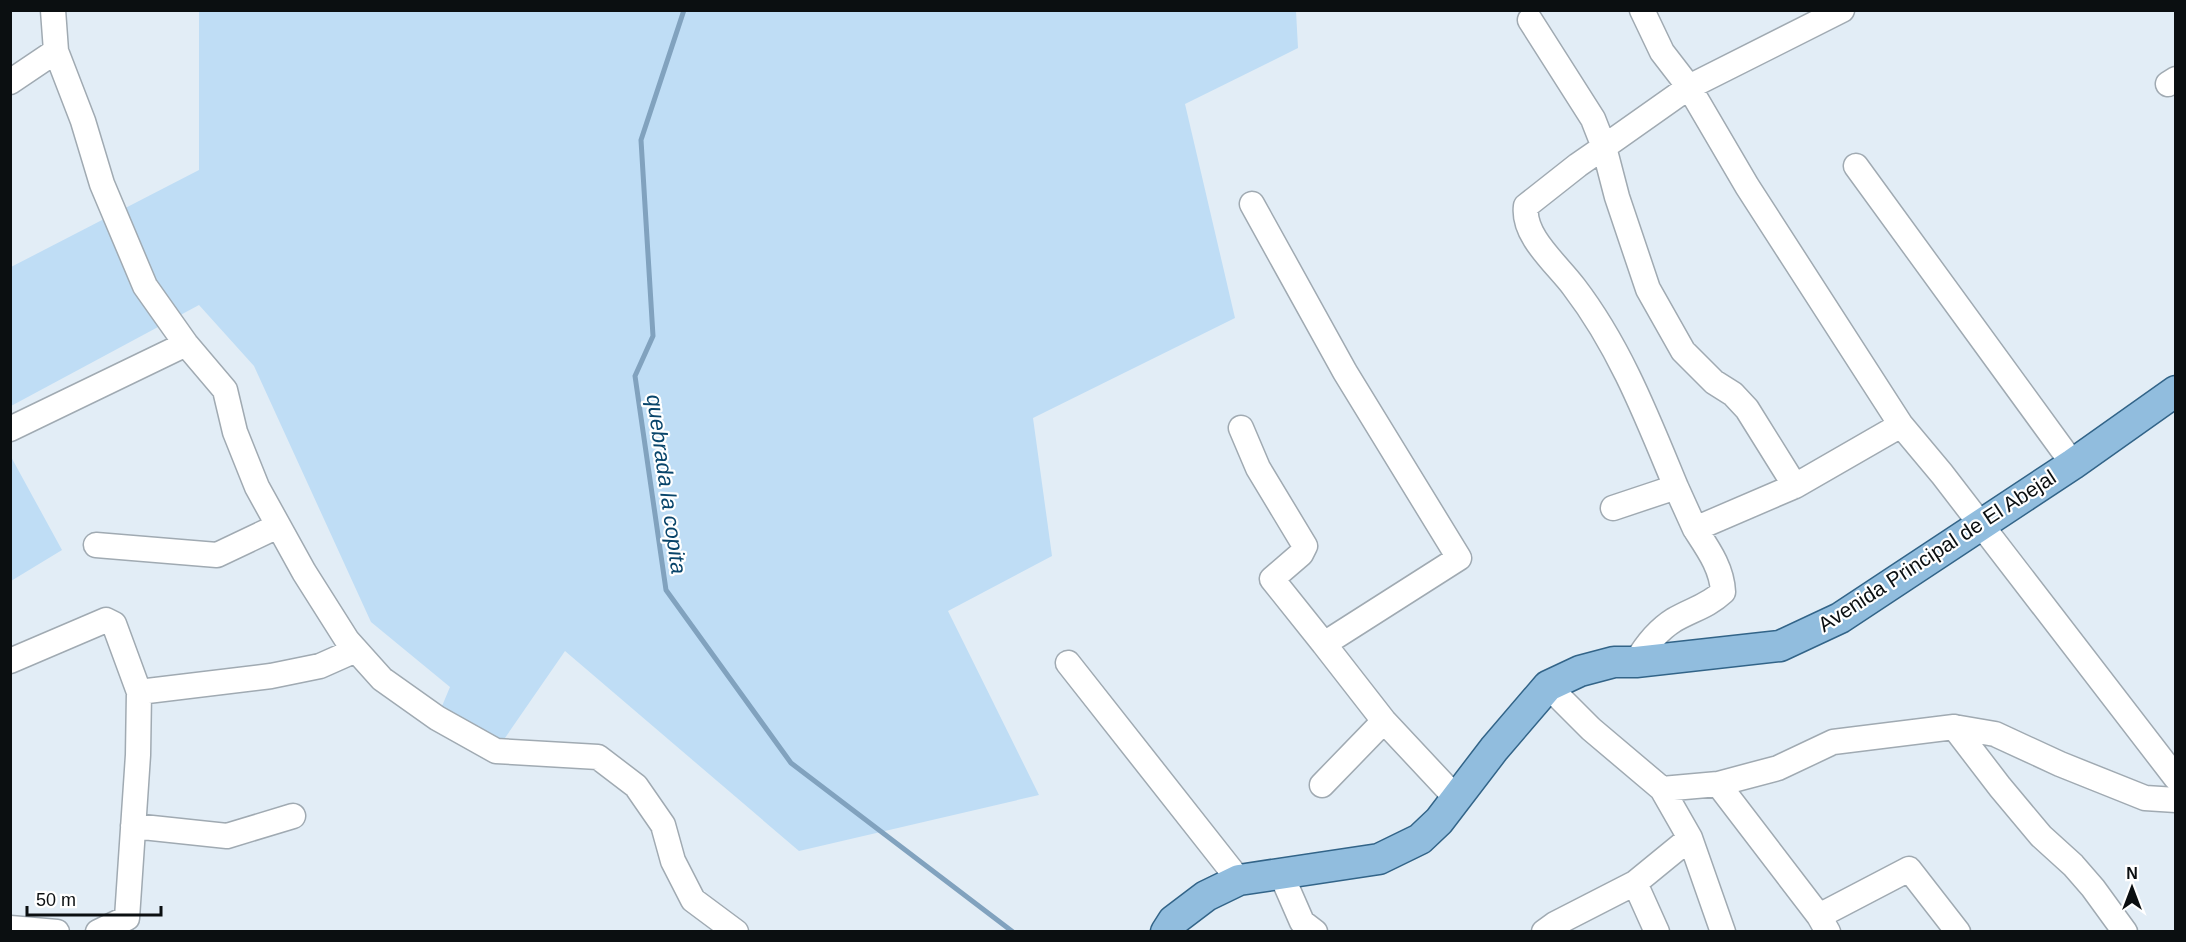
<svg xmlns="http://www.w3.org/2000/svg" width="2186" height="942" font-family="Arial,sans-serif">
<rect width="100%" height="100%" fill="#e2edf6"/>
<path fill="#bfddf5" d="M 199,11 L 1296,11 L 1298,48 L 1185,104 L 1235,318 L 1033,418 L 1052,556 L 948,611 L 1039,795 L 799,851 L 565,651 L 496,751 L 437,718 L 450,687 L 371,622 L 254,366 L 199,305 L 11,406 L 11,267 L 199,170 Z
M 10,455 L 62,550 L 11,581 L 10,581 Z"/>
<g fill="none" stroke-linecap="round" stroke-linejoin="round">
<path stroke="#81a2be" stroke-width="5" d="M 684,10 L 641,140 L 653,336 L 635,376 L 666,590 L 791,763 L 1013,932"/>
<g stroke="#a0aab2" stroke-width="27">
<path id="minor" d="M 53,10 L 56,51 L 83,121 L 102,184 L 145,286 L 186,344 L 225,390 L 235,432 L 257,487 L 304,572 L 347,640 L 382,679 L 437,718 L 496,751 L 598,757 L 636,786 L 663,825 L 673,861 L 693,900 L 736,932
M 1642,10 L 1662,52 L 1689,87 L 1747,186 L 1901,425 L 1942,474 L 2176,778
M 1530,20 L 1593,119 L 1604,147 L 1578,165 L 1526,206 C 1522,236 1557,264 1574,287 C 1620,347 1647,417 1676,487
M 10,82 L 56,51
M 2168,84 L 2176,79
M 1856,166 L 2073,464
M 1252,204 L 1345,372 L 1459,558 L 1324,644 L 1384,721 L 1457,799
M 1241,428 L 1258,468 L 1305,546 L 1301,554 L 1272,579 L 1324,644
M 10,429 L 186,344
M 1795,486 L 1747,409 L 1733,394 L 1714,382 L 1683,351 L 1648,289 L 1617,197 L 1604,147 L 1689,87 L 1842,10
M 1613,508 L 1676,487 L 1695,529 L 1795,486 L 1901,425
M 96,545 L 217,555 L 278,526
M 10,661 L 106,620 L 114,624 L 139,692
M 1636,662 C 1646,645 1658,630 1674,620 C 1691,610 1708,606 1723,592 C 1722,568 1708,549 1695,529
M 1068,663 L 1239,880
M 1548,686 L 1591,729 L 1662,789 L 1718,784 L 1778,768 L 1833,742 L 1954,727 L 1995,734 L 2060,764 L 2145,798 L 2176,800
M 1954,727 L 2000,787 L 2041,836 L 2073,865 L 2093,888 L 2125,932
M 1718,784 L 1819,916 L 1828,932
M 1322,785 L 1384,721
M 1662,789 L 1690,838 L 1723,932
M 133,826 L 227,836 L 293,816
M 1281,874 L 1302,922 L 1315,932
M 1635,883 L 1657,932
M 1819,916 L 1909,869 L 1958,932
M 10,928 L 57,932
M 98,932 L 127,918 L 138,755 L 139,692 L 271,676 L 320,666 L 356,650
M 1544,932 L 1555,924 L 1635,883 L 1690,838"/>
</g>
<g stroke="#326488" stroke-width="33">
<path id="major" d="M 1166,932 L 1173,921 L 1206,896 L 1239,880 L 1379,859 L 1420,839 L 1439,821 L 1494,749 L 1548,686 L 1580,671 L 1614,662 L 1636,662 L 1780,646 L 1840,618 L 2073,464 L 2176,391"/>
</g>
<use href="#minor" stroke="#fff" stroke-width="24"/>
<use href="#major" stroke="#91bdde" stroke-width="30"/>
</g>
<g text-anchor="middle" stroke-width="4.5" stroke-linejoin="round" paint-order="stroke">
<g font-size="21" fill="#0b0f11" stroke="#fff">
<text transform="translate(1937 551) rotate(-33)" y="7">Avenida Principal de El Abejal</text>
</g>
<g font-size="22" font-style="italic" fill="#08446a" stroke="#fff">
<text transform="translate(667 484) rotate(82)" y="8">quebrada la copita</text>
</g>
</g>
<rect width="2186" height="942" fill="none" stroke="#0b0f11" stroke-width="24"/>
<g transform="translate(2132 888)" stroke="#ffffff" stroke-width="4.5" paint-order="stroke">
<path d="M0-4.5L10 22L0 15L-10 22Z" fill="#0b0f11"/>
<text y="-9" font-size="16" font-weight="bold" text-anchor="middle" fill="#0b0f11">N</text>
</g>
<path d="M27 906v9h134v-9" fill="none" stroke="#0b0f11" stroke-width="3"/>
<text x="36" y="906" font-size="18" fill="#0b0f11" stroke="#ffffff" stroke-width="4.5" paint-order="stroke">50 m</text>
</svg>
